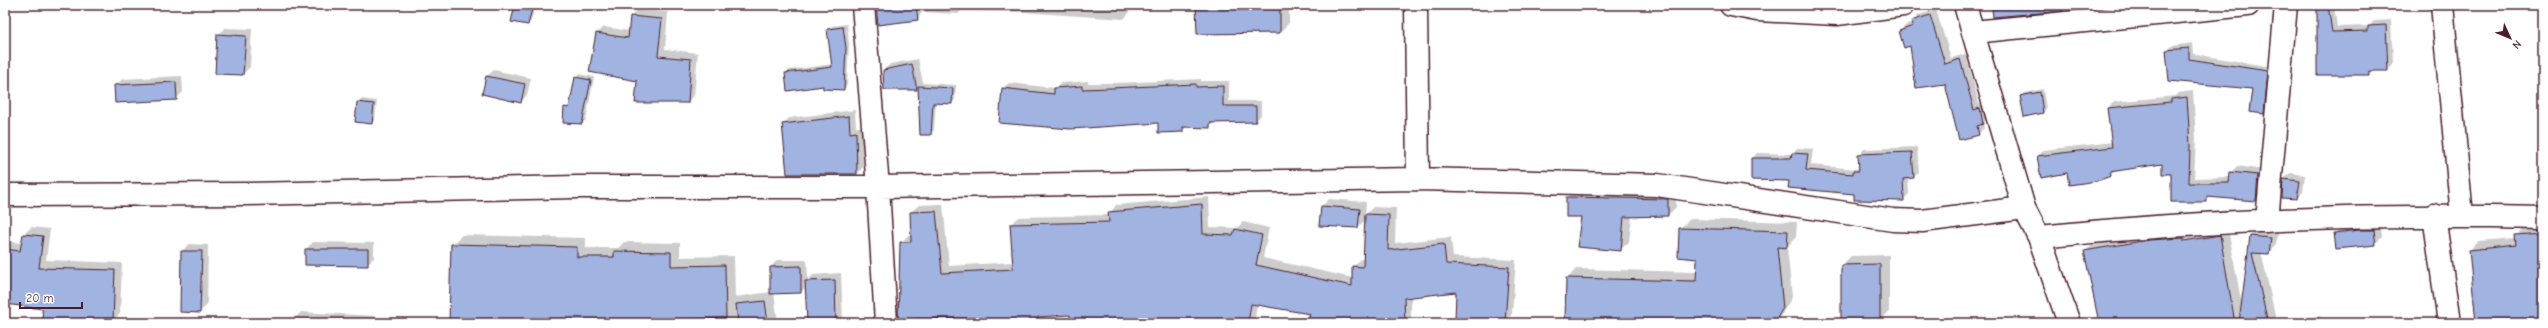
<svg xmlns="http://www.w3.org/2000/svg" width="2548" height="328" font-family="'Comic Neue',sans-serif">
<rect width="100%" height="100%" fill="#fff"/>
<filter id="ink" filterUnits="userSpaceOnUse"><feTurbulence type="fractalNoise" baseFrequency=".025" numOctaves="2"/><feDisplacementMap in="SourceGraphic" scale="8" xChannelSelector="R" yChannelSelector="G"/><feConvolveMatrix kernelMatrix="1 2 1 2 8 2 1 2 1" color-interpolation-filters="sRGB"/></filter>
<g filter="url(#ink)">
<path fill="#0003" d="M 530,5 L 535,6 L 531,21 L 528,24 L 516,6 Z
M 876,5 L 1129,5 L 1129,13 L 1124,19 L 1021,12 L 961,11 L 958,14 L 922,12 L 918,19 Z
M 1198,5 L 1289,5 L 1289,23 L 1280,32 Z
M 1997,5 L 2103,5 L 1994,16 L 1993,9 Z
M 2318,5 L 2334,5 L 2337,27 L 2369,26 L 2374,21 L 2391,20 L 2393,64 L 2387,70 L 2372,70 L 2368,74 L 2318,74 Z
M 637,10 L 668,12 L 665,49 L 698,53 L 694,96 L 687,102 L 638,80 L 597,33 L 604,27 L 630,31 L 631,17 Z
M 1936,10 L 1951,58 L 1966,54 L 1979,104 L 1985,103 L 1989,117 L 1983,123 L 1984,128 L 1978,134 L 1946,83 L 1900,31 L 1906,25 L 1913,23 L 1918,15 Z
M 847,24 L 849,44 L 847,85 L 844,89 L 786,73 L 789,70 L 833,64 L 828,29 L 832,26 Z
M 225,28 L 252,29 L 250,67 L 243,74 L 218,35 Z
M 2193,43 L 2194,54 L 2272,67 L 2268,108 L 2264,113 L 2253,88 L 2167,50 L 2172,46 Z
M 918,59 L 923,83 L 956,85 L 955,100 L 951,103 L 936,102 L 934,130 L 931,134 L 919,87 L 917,89 L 884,70 L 890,64 Z
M 494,70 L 531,78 L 527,95 L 521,102 L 487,76 Z
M 579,74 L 594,77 L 586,120 L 582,123 L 565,108 L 571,104 L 576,77 Z
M 182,76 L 183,92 L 176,99 L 116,86 L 122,79 Z
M 1201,79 L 1201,81 L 1229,81 L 1229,101 L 1261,101 L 1261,115 L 1256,121 L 1214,122 L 1209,127 L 1188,126 L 1182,131 L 1159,122 L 1003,88 L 1009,83 L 1055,88 L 1061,83 L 1088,81 L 1088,83 L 1117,83 Z
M 2043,89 L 2046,109 L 2043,113 L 2021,96 L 2025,93 Z
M 2193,91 L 2196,138 L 2194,178 L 2231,177 L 2231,172 L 2237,166 L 2264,170 L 2262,194 L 2256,200 L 2211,196 L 2206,201 L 2162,163 L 2115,170 L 2111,175 L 2068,172 L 2038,156 L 2044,150 L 2113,142 L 2108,108 L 2114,102 L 2175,96 L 2178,93 Z
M 362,99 L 377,101 L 375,119 L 372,123 L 358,103 Z
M 855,110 L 856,127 L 862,127 L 863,167 L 857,174 L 783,124 L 789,118 Z
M 1917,147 L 1919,172 L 1914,177 L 1908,177 L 1909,194 L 1903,200 L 1855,193 L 1790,180 L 1752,159 L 1757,153 L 1792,154 L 1798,148 L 1813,149 L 1811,165 L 1856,169 L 1860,166 L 1859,155 L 1864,149 Z
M 2290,173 L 2305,175 L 2303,192 L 2297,198 L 2283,197 L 2284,179 Z
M 1575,189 L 1676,191 L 1676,207 L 1667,216 L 1632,216 L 1629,242 L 1620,250 L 1582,216 L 1567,197 Z
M 1209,197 L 1210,227 L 1237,228 L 1243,222 L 1269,228 L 1263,258 L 1353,278 L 1353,267 L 1361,259 L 1364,259 L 1365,220 L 1358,227 L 1322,206 L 1329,199 L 1366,202 L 1365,215 L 1373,207 L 1396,208 L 1395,243 L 1451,237 L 1453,257 L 1516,260 L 1512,314 L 1505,321 L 1457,291 L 1411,296 L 1411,323 L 1338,319 L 1334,323 L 1327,323 L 1311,313 L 1257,304 L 1255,318 L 1250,323 L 1071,323 L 1071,314 L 1046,316 L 1039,323 L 980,323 L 980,317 L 923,318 L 923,323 L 899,323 L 901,243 L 908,235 L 912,235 L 911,212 L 919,205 L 943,204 L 949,266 L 1013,262 L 1011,224 L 1019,217 L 1109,215 L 1116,205 Z
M 1690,219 L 1797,222 L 1796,237 L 1787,247 L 1792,297 L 1782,314 L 1774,323 L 1660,320 L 1657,323 L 1621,323 L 1622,320 L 1567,279 L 1576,269 L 1697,272 L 1698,258 L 1680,228 Z
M 2381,224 L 2382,237 L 2375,244 L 2335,233 L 2342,226 Z
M 2543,225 L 2543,323 L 2477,323 L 2470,250 L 2478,241 L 2516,238 L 2525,227 Z
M 31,227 L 50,229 L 46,260 L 122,263 L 120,314 L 112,321 L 44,323 L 43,308 L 5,303 L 5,241 L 22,243 L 24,234 Z
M 2228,228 L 2242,306 L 2251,236 L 2258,228 L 2278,230 L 2276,245 L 2268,253 L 2261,252 L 2276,319 L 2271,323 L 2100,323 L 2086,251 L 2094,242 Z
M 462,235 L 586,238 L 586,248 L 618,248 L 624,242 L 680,243 L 680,257 L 734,256 L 735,297 L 771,292 L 771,267 L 777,260 L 807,260 L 808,280 L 813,275 L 841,273 L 843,323 L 808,323 L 807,286 L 801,292 L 774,292 L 778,323 L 713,323 L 713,318 L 612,320 L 609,323 L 450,323 L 452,244 Z
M 313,242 L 374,243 L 374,258 L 367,264 L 306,264 L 306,249 Z
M 189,244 L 208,245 L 207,305 L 200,312 L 182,251 Z
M 1889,255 L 1889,312 L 1879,321 L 1842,265 L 1851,256 Z
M 301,312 L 377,316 L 377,323 L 294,323 L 294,319 Z
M 2320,316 L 2321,323 L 2300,323 L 2306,317 Z"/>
<path fill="#a0b3e1" stroke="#4a1f2b" d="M 515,5 L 532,9 L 528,25 L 511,22 Z
M 876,5 L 916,5 L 918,20 L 878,25 Z
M 1196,5 L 1280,5 L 1280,33 L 1197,34 Z
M 1999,5 L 2062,5 L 2063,11 L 1993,17 L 1992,9 L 2000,7 Z
M 2317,5 L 2328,5 L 2332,32 L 2368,31 L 2368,26 L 2386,25 L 2388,71 L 2369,71 L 2369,75 L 2317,75 Z
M 1930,15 L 1945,64 L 1960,59 L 1974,110 L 1980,108 L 1983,124 L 1977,126 L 1979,135 L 1959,140 L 1945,84 L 1916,88 L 1910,46 L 1904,48 L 1899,31 L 1913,26 L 1911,21 Z
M 630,16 L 662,19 L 658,56 L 691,59 L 688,103 L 635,103 L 637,81 L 589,72 L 596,33 L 628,38 Z
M 843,27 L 846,48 L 844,90 L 823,89 L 823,86 L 787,91 L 785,73 L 832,67 L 827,29 Z
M 217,34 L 246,36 L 243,75 L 215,74 Z
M 2189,48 L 2189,59 L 2268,71 L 2264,114 L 2249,112 L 2252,89 L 2169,81 L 2166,50 Z
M 912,64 L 917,90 L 884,90 L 883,70 Z
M 486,76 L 525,84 L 521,103 L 482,94 Z
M 575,77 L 591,80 L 582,124 L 563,123 L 564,107 L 569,108 Z
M 176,82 L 177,100 L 115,103 L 114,85 Z
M 1196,84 L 1196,87 L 1223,86 L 1223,106 L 1256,106 L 1256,122 L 1210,123 L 1210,128 L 1183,127 L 1183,132 L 1158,133 L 1158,123 L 1071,129 L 999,123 L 1002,88 L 1054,94 L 1054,88 L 1082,86 L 1082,89 L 1110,88 Z
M 918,86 L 953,88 L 952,104 L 933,103 L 931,135 L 920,135 Z
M 2040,92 L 2043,113 L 2024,117 L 2020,96 Z
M 2187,97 L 2190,145 L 2189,183 L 2229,183 L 2230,172 L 2258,175 L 2256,201 L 2207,197 L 2207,202 L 2171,202 L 2171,174 L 2162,174 L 2162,164 L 2110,172 L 2111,176 L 2097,181 L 2069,185 L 2067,173 L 2041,178 L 2037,156 L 2112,147 L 2107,108 L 2171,102 L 2171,99 Z
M 357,102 L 374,104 L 372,124 L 355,122 Z
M 849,116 L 850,133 L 856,132 L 857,174 L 787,174 L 782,124 Z
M 1912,152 L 1914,178 L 1903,179 L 1904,201 L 1854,200 L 1854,194 L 1788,188 L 1789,181 L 1751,180 L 1751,158 L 1791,158 L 1792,153 L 1808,154 L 1806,170 L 1853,174 L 1853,171 L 1859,171 L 1858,154 Z
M 2283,179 L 2300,181 L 2297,199 L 2282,198 Z
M 1566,197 L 1668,199 L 1668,216 L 1624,217 L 1621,251 L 1577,247 L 1581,217 L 1566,217 Z
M 1202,204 L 1203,234 L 1233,235 L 1235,229 L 1262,235 L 1256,265 L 1352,286 L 1352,266 L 1363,267 L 1365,214 L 1389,215 L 1388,250 L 1444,244 L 1446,264 L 1509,267 L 1505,322 L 1455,320 L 1456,292 L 1404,298 L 1405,323 L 1334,320 L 1334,323 L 1322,323 L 1308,320 L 1310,314 L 1251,304 L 1248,323 L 1070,323 L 1070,315 L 1038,317 L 1039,323 L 979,323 L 979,318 L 916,319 L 916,323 L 898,323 L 900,242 L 911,242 L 910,212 L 936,211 L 942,273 L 1013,269 L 1010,224 L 1109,222 L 1108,212 Z
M 1321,206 L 1360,209 L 1358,228 L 1319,226 Z
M 1679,228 L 1788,231 L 1787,248 L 1777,247 L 1783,308 L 1774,323 L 1656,321 L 1655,323 L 1620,323 L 1621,321 L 1565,320 L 1566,278 L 1696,281 L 1697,259 L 1678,257 Z
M 2359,230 L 2374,230 L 2376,245 L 2336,249 L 2334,233 Z
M 2543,233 L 2543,323 L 2476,323 L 2469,250 L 2516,245 L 2515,235 Z
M 23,234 L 43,236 L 39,268 L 115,270 L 113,322 L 43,323 L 42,309 L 5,304 L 5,249 L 20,251 Z
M 2220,235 L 2235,323 L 2099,323 L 2084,251 L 2148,240 L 2184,238 L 2184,241 Z
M 2250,236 L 2271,238 L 2269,254 L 2252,253 L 2268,323 L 2239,323 Z
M 451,244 L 577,247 L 577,257 L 614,257 L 614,251 L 671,252 L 671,266 L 725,265 L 726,318 L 604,323 L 449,323 Z
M 305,249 L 368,249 L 368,266 L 305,265 Z
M 181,251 L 202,251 L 200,313 L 180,312 Z
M 1880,264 L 1880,322 L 1841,323 L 1841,265 Z
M 801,266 L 801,293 L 770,294 L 770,267 Z
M 835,280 L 836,323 L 807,323 L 805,281 Z
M 765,301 L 768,323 L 738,323 L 736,304 Z"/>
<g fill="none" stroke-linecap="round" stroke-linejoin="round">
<g stroke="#4a1f2b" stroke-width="25">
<path id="minor" d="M 863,5 L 878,187 L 886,323
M 1416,5 L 1418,179
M 1731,5 L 1757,10 L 1837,14 L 1903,5
M 1965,5 L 2024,208 L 2039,237 L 2069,323
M 2442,5 L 2462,216
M 1973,32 L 2248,5
M 5,195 L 246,194 L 577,187 L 878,187 L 1418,179 L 1657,185 L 1893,220 L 1922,221 L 2024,208
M 2434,215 L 2449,323
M 2267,221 L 2286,5
M 2039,237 C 2206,220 2375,214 2543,218"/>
</g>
<use href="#minor" stroke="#fff" stroke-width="22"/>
</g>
</g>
<rect width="2548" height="328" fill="none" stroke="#fff" stroke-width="20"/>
<rect x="10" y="10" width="2528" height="308" fill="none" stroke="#4a1f2b" stroke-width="1.5" filter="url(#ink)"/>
<g transform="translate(2510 38) rotate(134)" stroke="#ffffff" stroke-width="3" paint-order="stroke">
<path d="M0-3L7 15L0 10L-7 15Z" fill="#4a1f2b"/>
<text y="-6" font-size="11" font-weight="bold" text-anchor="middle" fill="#4a1f2b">N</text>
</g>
<path d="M20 302v6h62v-6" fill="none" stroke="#4a1f2b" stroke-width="2"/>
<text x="26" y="302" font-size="12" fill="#4a1f2b" stroke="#ffffff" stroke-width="3" paint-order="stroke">20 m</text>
</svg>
